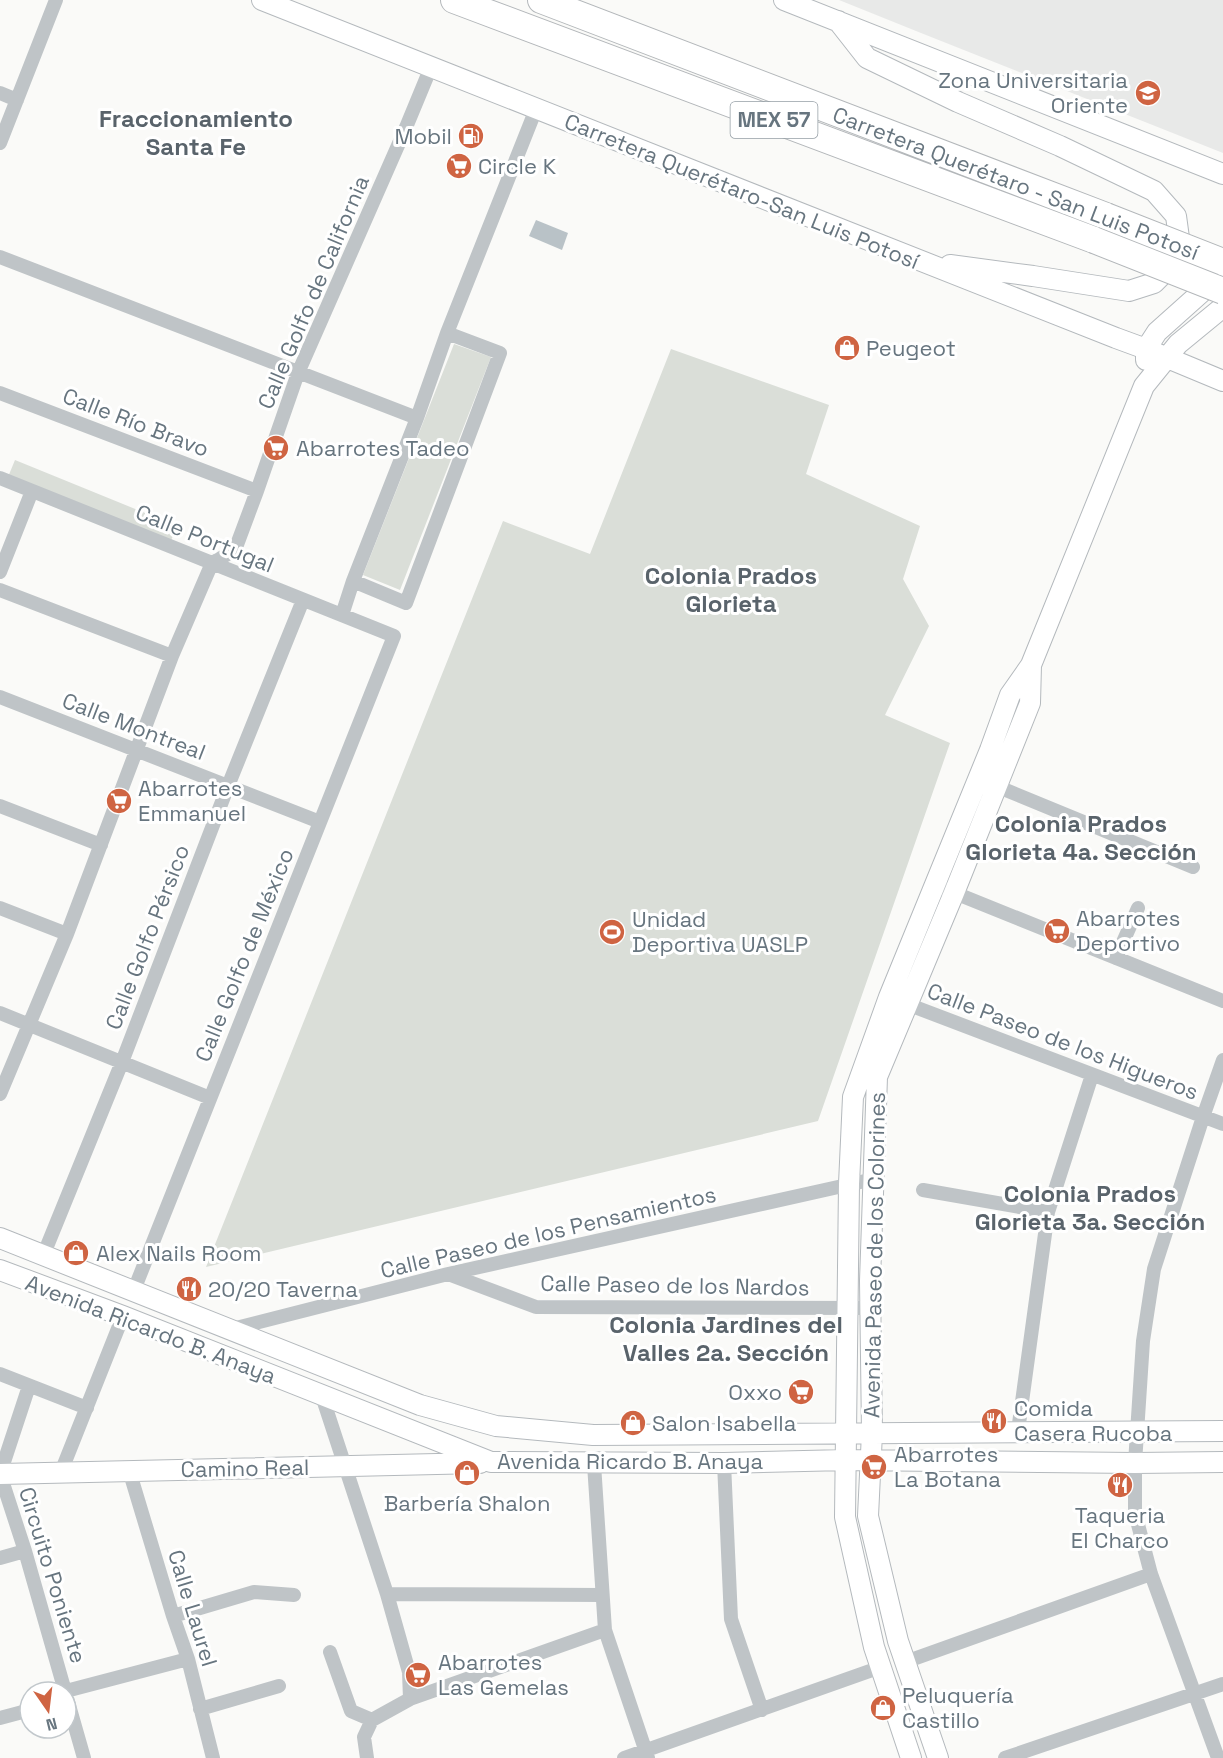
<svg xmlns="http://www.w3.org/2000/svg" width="1223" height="1758" font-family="'Space Grotesk',sans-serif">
<rect width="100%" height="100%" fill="#fafaf8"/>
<path fill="#e8e9e8" d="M 839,0 L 1223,0 L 1223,153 L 921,33 Z"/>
<path fill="#daded8" d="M 454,344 L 491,357 L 400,590 L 363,575 Z
M 671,349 L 829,405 L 806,474 L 920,526 L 903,579 L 929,626 L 885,715 L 950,743 L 818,1121 L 206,1267 L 503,521 L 590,554 Z
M 15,460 L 177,526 L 170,543 L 8,477 Z"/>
<path fill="#b9c2c7" d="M 536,220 L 568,233 L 562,250 L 529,236 Z"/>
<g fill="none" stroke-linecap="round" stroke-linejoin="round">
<g stroke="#b4b9bd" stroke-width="22">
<path id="secondary" d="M 262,0 L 1116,338 L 1146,349 L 1223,381
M 784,0 L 1223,174
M 838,21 L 867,58 L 958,102 L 1060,146 L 1154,191 L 1176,216 L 1179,238 L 1172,265 L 1154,283 L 1129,291 L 1033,276 L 950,265
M 1146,360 L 1146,349 L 1157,332 L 1223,273
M 0,1238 L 420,1405 L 496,1426 L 593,1435 L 1223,1431
M 0,1270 L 123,1316 L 491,1462 L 724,1463 L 846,1460 L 1135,1463 L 1223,1462
M 0,1474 L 480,1463
M 911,1758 L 874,1647 L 845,1517 L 849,1184 L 853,1097 L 889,997 L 990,750 L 1010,695 L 1031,665 L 1144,386 L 1178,344 L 1223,307
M 938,1758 L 898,1641 L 868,1516 L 872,1433 L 870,1281 L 877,1077 L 954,893 L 1030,703 L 1031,665"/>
</g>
<g stroke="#b3b7ba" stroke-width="28">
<path id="highway" d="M 454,0 L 1094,240
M 541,0 L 1106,216"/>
</g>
<path stroke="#bfc4c7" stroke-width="14" d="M 0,93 L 17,100
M 0,143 L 56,0
M 0,257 L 417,418
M 0,393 L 257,491
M 0,478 L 394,636 L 134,1290
M 0,572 L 32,491
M 353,581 L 406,603 L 500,353 L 447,333
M 0,590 L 172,656
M 342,615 L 353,581 L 417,418 L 447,333 L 536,109
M 0,697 L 320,822
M 996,786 L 1193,867
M 0,806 L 101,845
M 935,885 L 1223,1001
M 0,908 L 67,934
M 1116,958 L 1138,908
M 899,1001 L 1223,1124
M 0,1013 L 210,1098
M 0,1094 L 67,934 L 172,656 L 212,563 L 235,550 L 257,491 L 298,373 L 407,125 L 431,67
M 923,1190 L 1048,1212
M 43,1256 L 122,1062 L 228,786 L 303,600
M 448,1274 L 536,1307 L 871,1308
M 232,1329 L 448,1274 L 874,1179
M 0,1374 L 87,1408
M 29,1386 L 0,1474 L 25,1551 L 84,1758
M 322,1396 L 387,1594 L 409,1672 L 410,1699
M 1018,1431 L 1048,1212 L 1092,1075
M 724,1463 L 731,1619 L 762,1710
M 594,1464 L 605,1630 L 648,1758
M 129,1470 L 173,1616 L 188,1659 L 213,1758
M 61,1472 L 123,1316
M 0,1558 L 25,1551
M 387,1594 L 602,1595
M 173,1616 L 254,1592 L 294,1595
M 330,1652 L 351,1711 L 372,1720
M 905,1662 L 1151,1574
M 66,1691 L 188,1659
M 200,1709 L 279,1686
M 0,1718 L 30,1710
M 367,1758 L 364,1737 L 372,1720 L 410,1699 L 605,1630
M 624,1758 L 881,1667
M 1005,1758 L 1223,1684
M 1218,1758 L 1151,1574 L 1135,1513 L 1135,1463 L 1143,1341 L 1154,1269 L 1203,1117 L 1223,1060"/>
<use href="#secondary" stroke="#fff" stroke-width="20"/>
<use href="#highway" stroke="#fff" stroke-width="26"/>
<g stroke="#b3b7ba" stroke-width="28" stroke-linecap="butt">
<path id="highway-bridge" d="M 1106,216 L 1223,262
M 1094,240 L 1223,291"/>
</g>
<use href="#highway-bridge" stroke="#fff" stroke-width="26"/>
</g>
<defs>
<g id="university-disc" transform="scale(1.35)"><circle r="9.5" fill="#cf6442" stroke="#fff"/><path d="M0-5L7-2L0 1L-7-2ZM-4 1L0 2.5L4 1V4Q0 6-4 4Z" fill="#fff"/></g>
<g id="fuel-disc" transform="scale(1.35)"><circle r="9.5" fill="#cf6442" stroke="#fff"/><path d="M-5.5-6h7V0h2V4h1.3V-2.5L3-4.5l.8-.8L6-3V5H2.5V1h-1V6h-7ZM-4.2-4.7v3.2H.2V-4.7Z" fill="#fff"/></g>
<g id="supermarket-disc" transform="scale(1.35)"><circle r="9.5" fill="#cf6442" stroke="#fff"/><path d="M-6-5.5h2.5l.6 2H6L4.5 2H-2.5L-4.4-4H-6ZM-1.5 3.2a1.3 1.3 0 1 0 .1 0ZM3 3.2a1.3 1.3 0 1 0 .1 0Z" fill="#fff"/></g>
<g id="shop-disc" transform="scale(1.35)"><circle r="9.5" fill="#cf6442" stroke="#fff"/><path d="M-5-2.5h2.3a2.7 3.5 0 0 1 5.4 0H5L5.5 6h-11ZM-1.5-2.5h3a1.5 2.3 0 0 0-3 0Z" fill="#fff"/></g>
<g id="stadium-disc" transform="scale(1.35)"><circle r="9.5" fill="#cf6442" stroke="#fff"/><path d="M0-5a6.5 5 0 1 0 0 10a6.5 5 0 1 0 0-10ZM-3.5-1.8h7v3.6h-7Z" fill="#fff"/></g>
<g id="restaurant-disc" transform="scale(1.35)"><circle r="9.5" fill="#cf6442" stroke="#fff"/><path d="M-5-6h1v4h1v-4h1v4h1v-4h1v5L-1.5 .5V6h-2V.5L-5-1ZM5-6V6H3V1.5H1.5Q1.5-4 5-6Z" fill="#fff"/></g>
</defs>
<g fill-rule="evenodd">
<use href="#university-disc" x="1148" y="93"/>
<use href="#fuel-disc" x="471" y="136"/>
<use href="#supermarket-disc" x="459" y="166"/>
<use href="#shop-disc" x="847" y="348"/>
<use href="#supermarket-disc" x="276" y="448"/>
<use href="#supermarket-disc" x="119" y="801"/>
<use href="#supermarket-disc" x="1057" y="931"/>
<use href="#stadium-disc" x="612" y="932"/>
<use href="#shop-disc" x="76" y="1253"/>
<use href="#restaurant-disc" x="189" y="1289"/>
<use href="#supermarket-disc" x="801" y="1392"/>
<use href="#restaurant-disc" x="994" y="1421"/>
<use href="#shop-disc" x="633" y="1423"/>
<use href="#supermarket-disc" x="874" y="1467"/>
<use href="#shop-disc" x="467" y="1473"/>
<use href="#restaurant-disc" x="1120" y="1485"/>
<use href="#supermarket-disc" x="418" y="1675"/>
<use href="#shop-disc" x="883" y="1708"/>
</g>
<g text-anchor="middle" stroke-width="6" stroke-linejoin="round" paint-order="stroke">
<rect fill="#fff" stroke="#959ea5" stroke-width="1.5" x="730.5" y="102" width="87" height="36" rx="4.5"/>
<g font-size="21" font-weight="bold" fill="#67757f">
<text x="774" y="127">MEX 57</text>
</g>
<g font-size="22" fill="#67757f" stroke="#fff" text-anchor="start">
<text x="1128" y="88" text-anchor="end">Zona Universitaria<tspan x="1128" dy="25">Oriente</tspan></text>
<text x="452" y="144" text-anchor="end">Mobil</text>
<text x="478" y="174">Circle K</text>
<text x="866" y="356">Peugeot</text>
<text x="296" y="456">Abarrotes Tadeo</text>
<text x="138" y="796">Abarrotes<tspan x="138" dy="25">Emmanuel</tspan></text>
<text x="1076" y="926">Abarrotes<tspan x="1076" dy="25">Deportivo</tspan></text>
<text x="632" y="927">Unidad<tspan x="632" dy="25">Deportiva UASLP</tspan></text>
<text x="96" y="1261">Alex Nails Room</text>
<text x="208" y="1297">20/20 Taverna</text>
<text x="782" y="1400" text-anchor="end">Oxxo</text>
<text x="1014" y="1416">Comida<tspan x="1014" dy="25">Casera Rucoba</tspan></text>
<text x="652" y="1431">Salon Isabella</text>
<text x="894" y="1462">Abarrotes<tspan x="894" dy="25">La Botana</tspan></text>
<text x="467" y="1511" text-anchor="middle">Barbería Shalon</text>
<text x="1120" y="1523" text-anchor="middle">Taqueria<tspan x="1120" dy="25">El Charco</tspan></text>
<text x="438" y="1670">Abarrotes<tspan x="438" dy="25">Las Gemelas</tspan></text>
<text x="902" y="1703">Peluquería<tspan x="902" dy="25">Castillo</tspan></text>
</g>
<g font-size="22" fill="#67757f" stroke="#fff">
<text transform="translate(1016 183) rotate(21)" y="8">Carretera Querétaro - San Luis Potosí</text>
<text transform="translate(742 191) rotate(22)" y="8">Carretera Querétaro-San Luis Potosí</text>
<text transform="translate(313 292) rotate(-67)" y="8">Calle Golfo de California</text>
<text transform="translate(136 422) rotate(21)" y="8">Calle Río Bravo</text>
<text transform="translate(205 538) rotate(22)" y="8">Calle Portugal</text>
<text transform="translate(134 726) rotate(21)" y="8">Calle Montreal</text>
<text transform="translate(147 937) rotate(-69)" y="8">Calle Golfo Pérsico</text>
<text transform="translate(244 955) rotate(-68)" y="8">Calle Golfo de México</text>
<text transform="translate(1063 1041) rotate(21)" y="8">Calle Paseo de los Higueros</text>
<text transform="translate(548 1232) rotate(-13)" y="8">Calle Paseo de los Pensamientos</text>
<text transform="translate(874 1255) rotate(-89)" y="8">Avenida Paseo de los Colorines</text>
<text transform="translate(675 1285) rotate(1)" y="8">Calle Paseo de los Nardos</text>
<text transform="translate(151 1329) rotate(21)" y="8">Avenida Ricardo B. Anaya</text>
<text x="630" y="1469">Avenida Ricardo B. Anaya</text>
<text transform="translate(245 1468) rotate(-1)" y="8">Camino Real</text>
<text transform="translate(53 1575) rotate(73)" y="8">Circuito Poniente</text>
<text transform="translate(193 1608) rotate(73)" y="8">Calle Laurel</text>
</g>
<g font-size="24" font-weight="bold" fill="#59636b" stroke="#fff">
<text x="196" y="127">Fraccionamiento<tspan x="196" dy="28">Santa Fe</tspan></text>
<text x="731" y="584">Colonia Prados<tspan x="731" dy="28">Glorieta</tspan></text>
<text x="1081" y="832">Colonia Prados<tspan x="1081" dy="28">Glorieta 4a. Sección</tspan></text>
<text x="1090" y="1202">Colonia Prados<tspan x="1090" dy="28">Glorieta 3a. Sección</tspan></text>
<text x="726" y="1333">Colonia Jardines del<tspan x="726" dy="28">Valles 2a. Sección</tspan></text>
</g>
</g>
<g transform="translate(48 1710) rotate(166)"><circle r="28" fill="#ffffff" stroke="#c2c8cc" stroke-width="1.5"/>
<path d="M0-4.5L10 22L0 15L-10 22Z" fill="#cf6442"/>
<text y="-9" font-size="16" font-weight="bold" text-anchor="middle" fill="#67757f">N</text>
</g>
</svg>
